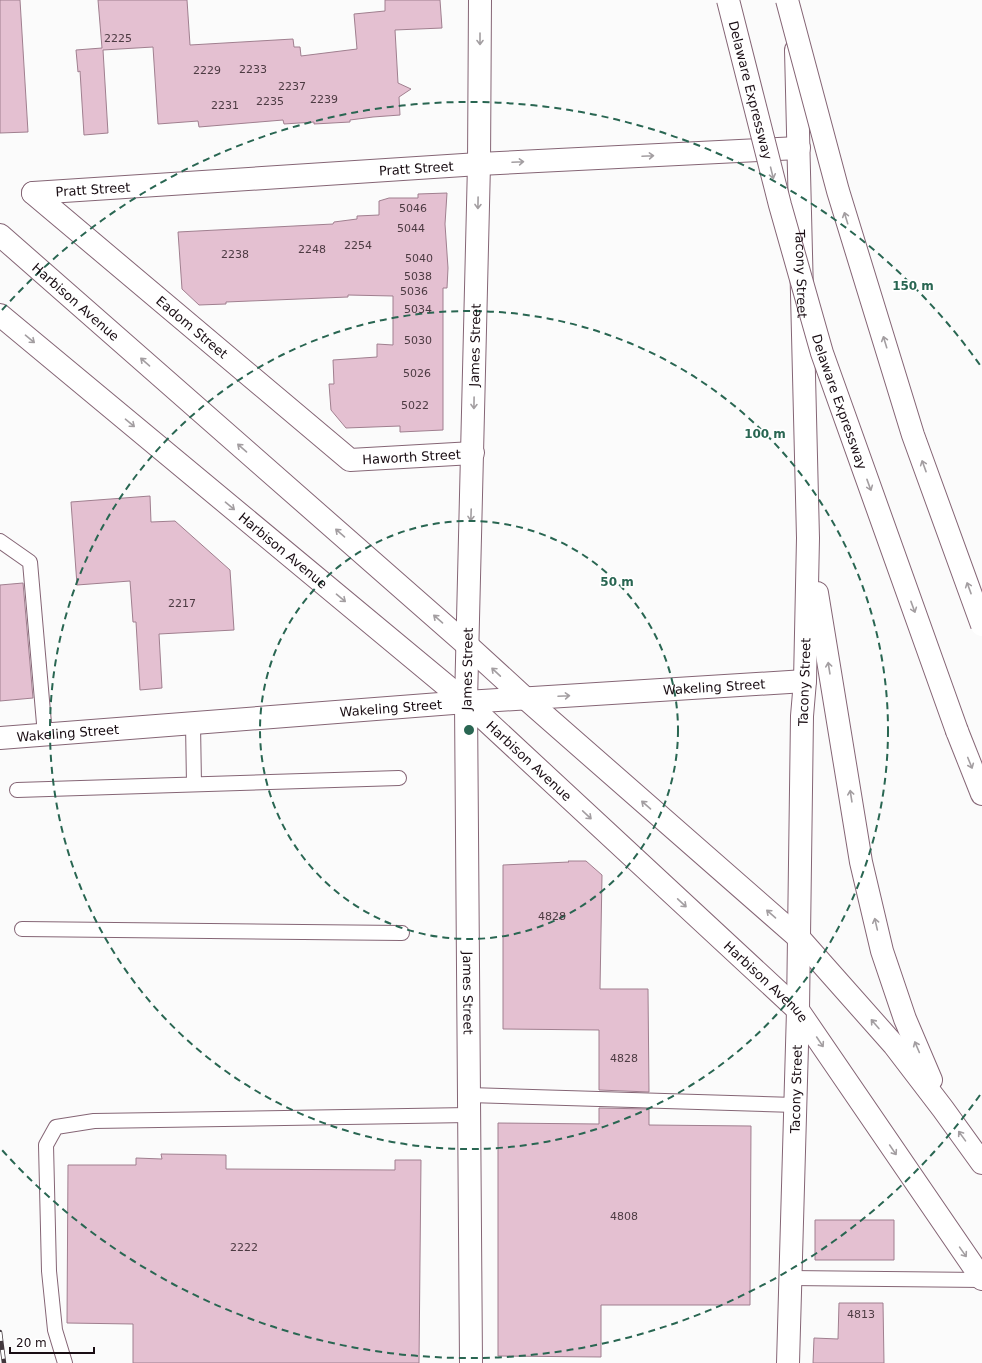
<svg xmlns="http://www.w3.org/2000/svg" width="982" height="1363" font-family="'DejaVu Sans',sans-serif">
<rect width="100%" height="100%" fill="#fbfbfb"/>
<path fill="#e4c0d1" stroke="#a07f8f" d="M 0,0 L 20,0 L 28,132 L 0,133 Z
M 98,0 L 187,0 L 190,45 L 293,39 L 294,47 L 300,47 L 301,56 L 357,49 L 354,14 L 385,11 L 385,0 L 440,0 L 442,28 L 395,30 L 398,83 L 411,89 L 399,97 L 400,115 L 373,117 L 350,120 L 350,122 L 314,124 L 314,122 L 284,124 L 283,120 L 199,127 L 198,121 L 158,124 L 153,47 L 103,50 L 108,133 L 84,135 L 80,71 L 78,72 L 76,50 L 102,48 Z
M 447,193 L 445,224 L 448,268 L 447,288 L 443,288 L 443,430 L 400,432 L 400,426 L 346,428 L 331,410 L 329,384 L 334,384 L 333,360 L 377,357 L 377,344 L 393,345 L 393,296 L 348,295 L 348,297 L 226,302 L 226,304 L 199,305 L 182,289 L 178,232 L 333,224 L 334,222 L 357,219 L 357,216 L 379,215 L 379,201 L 389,198 L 418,198 L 418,194 Z
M 150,496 L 151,522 L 175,521 L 230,570 L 234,630 L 159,634 L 162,688 L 140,690 L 136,622 L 133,622 L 130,581 L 77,585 L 71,502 Z
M 23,583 L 33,698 L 0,701 L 0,585 Z
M 568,861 L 586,861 L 602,875 L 600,989 L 648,989 L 649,1092 L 599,1090 L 599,1030 L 503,1029 L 503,865 L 569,862 Z
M 599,1108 L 649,1109 L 649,1125 L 751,1126 L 750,1305 L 601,1305 L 601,1357 L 498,1356 L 498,1123 L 599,1124 Z
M 161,1154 L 226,1155 L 226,1169 L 395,1170 L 395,1160 L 421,1160 L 419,1363 L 133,1363 L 133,1324 L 67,1323 L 68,1165 L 136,1165 L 136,1158 L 162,1159 Z
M 815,1220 L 894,1220 L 894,1260 L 815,1260 Z
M 839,1303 L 883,1303 L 884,1363 L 813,1363 L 814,1338 L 838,1339 Z"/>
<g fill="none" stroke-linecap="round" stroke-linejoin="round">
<g stroke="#856575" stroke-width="16">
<path id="service" d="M 0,541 L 30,562 L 45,735
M 193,724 L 194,784
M 17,790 L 399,778
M 22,929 L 402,933
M 469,1095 L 795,1105
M 790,1278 L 982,1280
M 65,1363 L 55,1330 L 49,1271 L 46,1145 L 56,1127 L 94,1121 L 469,1115"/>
</g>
<g stroke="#856575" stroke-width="24">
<g id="minor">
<path id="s1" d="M 33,193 L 479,164 L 799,148"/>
<path id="s2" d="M 33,193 L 350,460 L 473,453"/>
<path id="s3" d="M 466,702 L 471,1363"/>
<path id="s4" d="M 0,738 L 466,702 L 805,681"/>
</g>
</g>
<g stroke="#856575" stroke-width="24">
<g id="secondary">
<path id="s5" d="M 466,702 L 479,164 L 480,0"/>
<path id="s6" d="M 788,1363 L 798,1010"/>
</g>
</g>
<g stroke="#856575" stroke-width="24">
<g id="primary">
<path id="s7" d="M 796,50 L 808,538 L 805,681 L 802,716 L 798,1010"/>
<path id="s8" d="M 0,235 L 467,645 L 525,698 L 800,939 L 894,1045 L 943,1109 L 982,1163"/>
<path id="s9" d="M 0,315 L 466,702 L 798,1010 L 982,1279"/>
<path d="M 817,593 L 861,862 L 882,951 L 905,1019 L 931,1080"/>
</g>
</g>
<g stroke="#856575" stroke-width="24">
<path id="motorway" d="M 957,731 L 982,794"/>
</g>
<use href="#service" stroke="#fff" stroke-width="14"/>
<use href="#minor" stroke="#fff" stroke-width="22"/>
<use href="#secondary" stroke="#fff" stroke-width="22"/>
<use href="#primary" stroke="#fff" stroke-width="22"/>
<use href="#motorway" stroke="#fff" stroke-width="22"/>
<g stroke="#42383d" stroke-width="4.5">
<path id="rail" d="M 0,1332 L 4,1363"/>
</g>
<use href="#rail" stroke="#fff" stroke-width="3" stroke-dasharray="9" stroke-linecap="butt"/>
<g stroke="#856575" stroke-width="24" stroke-linecap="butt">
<g id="motorway-bridge">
<path id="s10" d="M 728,0 L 780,205 L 822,353 L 957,731"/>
<path d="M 787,0 L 838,191 L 913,435 L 982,625"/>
</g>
</g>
<use href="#motorway-bridge" stroke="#fff" stroke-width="22"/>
</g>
<defs><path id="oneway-shaft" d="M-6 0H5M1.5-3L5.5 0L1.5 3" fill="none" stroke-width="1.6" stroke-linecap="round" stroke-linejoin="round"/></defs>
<g stroke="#a39ea1">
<use href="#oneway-shaft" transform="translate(480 39) rotate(90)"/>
<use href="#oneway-shaft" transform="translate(648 156) rotate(-3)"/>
<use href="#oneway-shaft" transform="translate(518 162) rotate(-3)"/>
<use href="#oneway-shaft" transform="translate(772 173) rotate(76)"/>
<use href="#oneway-shaft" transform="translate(478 203) rotate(91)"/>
<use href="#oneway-shaft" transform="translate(846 218) rotate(-107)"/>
<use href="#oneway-shaft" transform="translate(30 339) rotate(40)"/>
<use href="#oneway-shaft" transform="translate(885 342) rotate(-107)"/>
<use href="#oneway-shaft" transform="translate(145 362) rotate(-139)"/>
<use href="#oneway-shaft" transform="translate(474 403) rotate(91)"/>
<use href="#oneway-shaft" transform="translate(130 423) rotate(40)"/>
<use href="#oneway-shaft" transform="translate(242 448) rotate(-139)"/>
<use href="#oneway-shaft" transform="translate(924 466) rotate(-110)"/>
<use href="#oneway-shaft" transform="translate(869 485) rotate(70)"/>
<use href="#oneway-shaft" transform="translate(230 506) rotate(40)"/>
<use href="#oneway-shaft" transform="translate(471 515) rotate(92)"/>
<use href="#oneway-shaft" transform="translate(340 533) rotate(-139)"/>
<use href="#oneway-shaft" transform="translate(969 588) rotate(-110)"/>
<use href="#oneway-shaft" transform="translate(341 598) rotate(40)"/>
<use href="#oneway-shaft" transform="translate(913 607) rotate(70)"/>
<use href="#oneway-shaft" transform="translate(438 619) rotate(-139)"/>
<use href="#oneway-shaft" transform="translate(829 668) rotate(-99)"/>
<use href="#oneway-shaft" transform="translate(496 672) rotate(-137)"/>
<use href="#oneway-shaft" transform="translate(564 696) rotate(-3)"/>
<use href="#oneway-shaft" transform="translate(970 763) rotate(68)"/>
<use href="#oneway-shaft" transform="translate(851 796) rotate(-99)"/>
<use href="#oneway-shaft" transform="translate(646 805) rotate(-139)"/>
<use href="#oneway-shaft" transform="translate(587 815) rotate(43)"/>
<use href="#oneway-shaft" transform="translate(682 903) rotate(43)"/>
<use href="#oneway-shaft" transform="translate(771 914) rotate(-139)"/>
<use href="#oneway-shaft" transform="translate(876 924) rotate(-103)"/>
<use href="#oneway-shaft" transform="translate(875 1024) rotate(-131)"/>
<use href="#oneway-shaft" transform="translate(820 1042) rotate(56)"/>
<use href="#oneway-shaft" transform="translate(917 1047) rotate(-113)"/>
<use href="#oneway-shaft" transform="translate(962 1136) rotate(-126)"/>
<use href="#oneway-shaft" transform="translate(893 1150) rotate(56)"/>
<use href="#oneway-shaft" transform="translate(963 1252) rotate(55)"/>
</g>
<g fill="none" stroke="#296652" stroke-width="2" stroke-dasharray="7 5">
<circle cx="469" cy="730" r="209"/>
<circle cx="469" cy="730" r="419"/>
<path d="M980 1095A628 628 0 0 1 2 1150M2 310A628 628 0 0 1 980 365"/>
</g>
<g text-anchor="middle" stroke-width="3.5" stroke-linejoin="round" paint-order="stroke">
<g font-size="11" fill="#4c3a42">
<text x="118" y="42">2225</text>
<text x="253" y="73">2233</text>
<text x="207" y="74">2229</text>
<text x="292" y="90">2237</text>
<text x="324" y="103">2239</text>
<text x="270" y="105">2235</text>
<text x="225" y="109">2231</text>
<text x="413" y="212">5046</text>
<text x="411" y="232">5044</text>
<text x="358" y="249">2254</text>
<text x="312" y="253">2248</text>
<text x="235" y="258">2238</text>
<text x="419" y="262">5040</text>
<text x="418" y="280">5038</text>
<text x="414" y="295">5036</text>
<text x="418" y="313">5034</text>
<text x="418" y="344">5030</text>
<text x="417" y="377">5026</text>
<text x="415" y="409">5022</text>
<text x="182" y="607">2217</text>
<text x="552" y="920">4828</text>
<text x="624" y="1062">4828</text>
<text x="624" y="1220">4808</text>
<text x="244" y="1251">2222</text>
<text x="861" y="1318">4813</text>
</g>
<g font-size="13" fill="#190d13" stroke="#fff">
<text dy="5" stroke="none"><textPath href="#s10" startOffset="93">Delaware Expressway</textPath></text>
<text dy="5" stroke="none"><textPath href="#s1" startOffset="384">Pratt Street</textPath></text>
<text dy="5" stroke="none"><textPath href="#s1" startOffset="60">Pratt Street</textPath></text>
<text dy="5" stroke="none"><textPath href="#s7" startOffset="224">Tacony Street</textPath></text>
<text dy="5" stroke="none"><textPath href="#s8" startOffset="101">Harbison Avenue</textPath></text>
<text dy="5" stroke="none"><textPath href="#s2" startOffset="208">Eadom Street</textPath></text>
<text dy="5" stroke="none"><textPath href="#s5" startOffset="357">James Street</textPath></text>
<text dy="5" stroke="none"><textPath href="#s10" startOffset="417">Delaware Expressway</textPath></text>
<text dy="5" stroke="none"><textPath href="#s2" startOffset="476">Haworth Street</textPath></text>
<text dy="5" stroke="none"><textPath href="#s9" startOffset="368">Harbison Avenue</textPath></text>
<text transform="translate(467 669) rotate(-89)" y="5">James Street</text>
<text transform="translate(804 682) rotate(-88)" y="5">Tacony Street</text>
<text dy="5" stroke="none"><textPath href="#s4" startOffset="716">Wakeling Street</textPath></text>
<text dy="5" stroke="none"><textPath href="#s4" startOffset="392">Wakeling Street</textPath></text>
<text dy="5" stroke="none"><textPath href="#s4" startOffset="68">Wakeling Street</textPath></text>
<text dy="5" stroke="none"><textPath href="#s9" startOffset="692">Harbison Avenue</textPath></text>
<text dy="5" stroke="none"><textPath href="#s9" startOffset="1016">Harbison Avenue</textPath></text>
<text dy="5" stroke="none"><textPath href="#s3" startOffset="291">James Street</textPath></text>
<text dy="5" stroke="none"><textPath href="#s6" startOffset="274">Tacony Street</textPath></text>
</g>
</g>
<circle cx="469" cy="730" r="6" fill="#296652" stroke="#fff" stroke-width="2"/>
<g font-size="12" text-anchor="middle" font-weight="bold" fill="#296652" stroke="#fff" stroke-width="3.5" stroke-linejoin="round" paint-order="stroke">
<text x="913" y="290">150 m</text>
<text x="765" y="438">100 m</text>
<text x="617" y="586">50 m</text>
</g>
<path d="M10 1347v6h84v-6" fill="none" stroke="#190d13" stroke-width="2"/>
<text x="16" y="1347" font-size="12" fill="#190d13" stroke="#ffffff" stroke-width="3" paint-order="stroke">20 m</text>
</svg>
